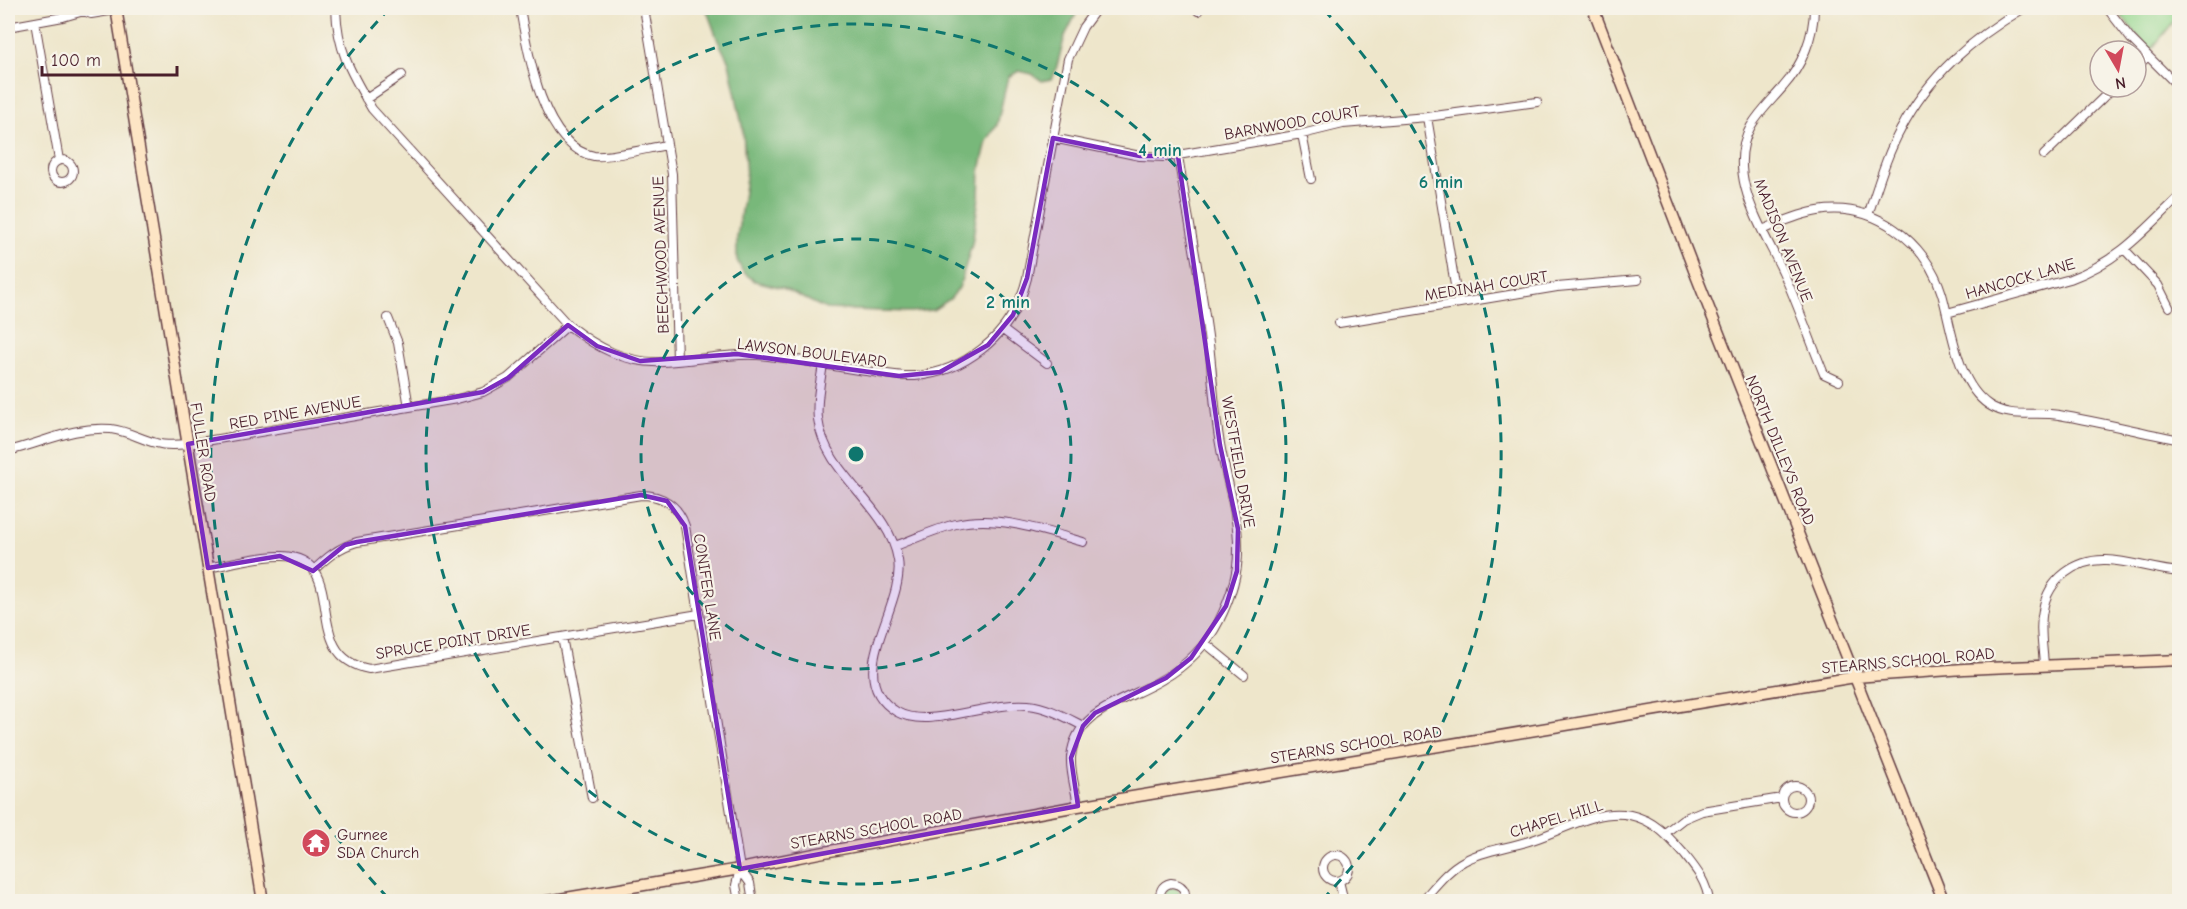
<svg xmlns="http://www.w3.org/2000/svg" width="2187" height="909" font-family="'Comic Neue',sans-serif">
<rect width="100%" height="100%" fill="#f7f3e8"/>
<filter id="ink" filterUnits="userSpaceOnUse"><feTurbulence type="fractalNoise" baseFrequency=".0167" numOctaves="2"/><feDisplacementMap in="SourceGraphic" scale="12" xChannelSelector="R" yChannelSelector="G"/><feConvolveMatrix kernelMatrix="1 2 1 2 8 2 1 2 1" color-interpolation-filters="sRGB"/></filter>
<filter id="wash" filterUnits="userSpaceOnUse"><feTurbulence type="fractalNoise" baseFrequency=".008" numOctaves="4" result="noise"/><feDisplacementMap in="SourceGraphic" scale="24" xChannelSelector="R" yChannelSelector="G"/><feGaussianBlur stdDeviation="1.35" result="paint"/><feColorMatrix in="noise" values="0 0 0 0 0 0 0 0 0 0 0 0 0 0 0 0 0 1.4 0 .05"/><feComposite in="paint" operator="in"/></filter>
<g filter="url(#wash)">
<rect width="100%" height="100%" fill="#eee6cb"/>
<path fill="#96d890" stroke="#707c5e" stroke-width="1.5" d="M 2115,8 L 2179,8 L 2179,15 L 2150,51 Z
M1166 895a7 7 0 1 1 14 0a7 7 0 1 1-14 0Z"/>
<path fill="#78b87a" stroke="#616c52" stroke-width="1.5" d="M 706,8 L 1079,8 L 1065,36 L 1055,73 L 1051,79 L 1042,81 L 1032,74 L 1019,71 L 1008,77 L 997,125 L 987,141 L 980,170 L 979,197 L 972,244 L 959,288 L 950,299 L 933,310 L 911,312 L 826,309 L 783,288 L 755,281 L 743,272 L 737,260 L 737,238 L 746,178 L 743,130 L 729,62 L 718,41 Z"/>
</g>
<g filter="url(#ink)">
<g fill="none" stroke-linecap="round" stroke-linejoin="round">
<g stroke="#633d43" stroke-width="10">
<path id="street" d="M 336,8 C 337,50 351,73 372,109 L 568,325 C 596,347 626,364 663,362 C 695,361 726,353 758,355 C 794,358 830,366 866,371 C 882,373 899,377 915,376 C 940,374 963,364 982,349 C 1005,331 1020,307 1027,278 L 1068,59 L 1083,27 L 1097,8
M 520,8 C 527,49 542,147 594,156 C 612,158 648,148 667,145
M 644,8 L 672,174 L 677,360
M 1197,8 L 1198,11
M 1814,8 C 1814,36 1802,66 1783,87 C 1772,100 1760,111 1751,126 C 1724,174 1763,229 1783,272 C 1798,305 1810,340 1824,374 L 1839,381
M 2107,8 L 2131,39 L 2180,88
M 35,22 L 59,160
M 8,27 L 63,17 L 84,11 L 91,14 L 116,10
M 2136,67 L 2147,57
M 366,99 L 402,75
M 1427,117 L 1458,303
M 1302,134 L 1311,179
M 1053,138 L 1140,156 L 1166,157 L 1302,134 L 1343,124 L 1427,117 L 1537,102
M 2044,155 L 2114,87
M51 171a11 11 0 1 1 22 0a11 11 0 1 1-22 0Z
M 1868,215 C 1878,186 1886,156 1901,129 C 1929,75 1972,39 2024,8
M 1762,230 C 1780,223 1798,214 1818,211 C 1874,202 1926,241 1942,294 C 1952,329 1957,384 1989,405 C 2010,419 2036,411 2059,415 C 2100,422 2140,432 2180,440
M 2125,250 L 2158,285 L 2169,307
M 1947,313 L 2070,279 C 2119,261 2144,231 2180,196
M 388,318 L 398,343 L 409,407
M 1339,323 L 1557,287 L 1638,280
M 1003,330 L 1047,363
M 823,365 C 820,383 816,402 818,419 C 825,476 889,505 898,560 C 906,607 839,678 897,712 C 928,730 990,701 1028,705 C 1048,707 1065,717 1083,726
M 8,451 C 43,443 73,426 111,429 C 128,431 140,439 156,443 C 166,446 177,445 188,444 L 457,399 L 483,392 L 508,378 L 568,325
M 895,546 C 915,539 935,529 956,524 C 997,514 1045,531 1083,542
M 208,568 C 229,564 261,555 282,556 C 353,558 297,656 369,669 L 699,614
M 313,571 C 326,558 339,547 357,542 L 641,495 C 662,495 678,505 685,526 L 740,869 L 736,885 L 739,902
M 562,637 L 592,798
M 1205,643 L 1244,675
M 2044,665 C 2043,648 2039,627 2043,610 C 2048,579 2076,559 2106,560 C 2131,561 2155,570 2180,572
M1782 799a13 13 0 1 1 26 0a13 13 0 1 1-26 0Z
M 1078,806 C 1076,790 1070,773 1071,757 C 1076,708 1128,701 1163,679 C 1186,666 1207,645 1219,621 C 1230,599 1238,575 1238,551 C 1239,514 1226,480 1220,444 C 1214,411 1213,378 1209,344 C 1201,281 1188,218 1178,156
M 1665,833 L 1683,819 L 1702,811 L 1782,798
M1323 868a13 13 0 1 1 26 0a13 13 0 1 1-26 0Z
M 740,869 L 750,883 L 753,902
M 1339,881 L 1344,902
M 1161,902 C 1158,892 1162,885 1171,883 C 1182,884 1188,891 1184,902
M 1421,902 C 1434,888 1447,870 1464,861 C 1483,850 1508,848 1529,841 C 1560,832 1596,808 1630,815 C 1654,820 1668,836 1684,854 C 1696,869 1707,882 1709,902"/>
</g>
<g stroke="#633d43" stroke-width="13">
<path id="secondary" d="M 116,8 L 263,902
M 1593,8 L 1697,278 L 1944,902
M 542,902 L 740,869 L 819,853 L 1078,806 L 1855,677 L 1964,669 L 2180,660"/>
</g>
<use href="#street" stroke="#fff" stroke-width="8"/>
<use href="#secondary" stroke="#fde5c5" stroke-width="10"/>
</g>
</g>
<path fill="#7b2cbf" fill-opacity="0.2" stroke="#7b2cbf" stroke-width="4.5" stroke-linejoin="round" d="M 1053,138 L 1140,156 L 1178,156 L 1220,445 L 1238,529 L 1237,571 L 1226,606 L 1191,658 L 1166,678 L 1095,713 L 1083,726 L 1071,758 L 1078,806 L 740,869 L 685,526 L 667,501 L 641,495 L 357,542 L 345,545 L 313,571 L 280,556 L 208,568 L 188,444 L 483,392 L 508,378 L 568,325 L 597,346 L 640,361 L 737,354 L 899,376 L 940,372 L 988,345 L 1013,315 L 1027,278 Z"/>
<g fill="none" stroke="#0f766e" stroke-width="3" stroke-dasharray="10 8">
<circle cx="856" cy="454" r="215"/>
<circle cx="856" cy="454" r="430"/>
<path d="M388 898A645 645 0 0 1 388 10M1324 10A645 645 0 0 1 1324 898"/>
</g>
<defs>
<g id="temple-disc" transform="scale(1.5)"><circle r="9.5" fill="#d1495b" stroke="#f7f3e8"/><path d="M0-6L5-2H3V0L6.5 2.5H4V6H1.5V3h-3V6H-4V2.5H-6.5L-3 0V-2H-5Z" fill="#fff"/></g>
</defs>
<g fill-rule="evenodd">
<use href="#temple-disc" x="316" y="843"/>
</g>
<g text-anchor="middle" stroke-width="4.5" stroke-linejoin="round" paint-order="stroke">
<g font-size="16" fill="#4a1f2b" stroke="#f7f3e8">
<text transform="translate(1292 122) rotate(-10)" y="6">BARNWOOD COURT</text>
<text transform="translate(1784 240) rotate(68)" y="6">MADISON AVENUE</text>
<text transform="translate(660 255) rotate(-92)" y="6">BEECHWOOD AVENUE</text>
<text transform="translate(2020 278) rotate(-16)" y="6">HANCOCK LANE</text>
<text transform="translate(1486 285) rotate(-9)" y="6">MEDINAH COURT</text>
<text transform="translate(812 352) rotate(7)" y="6">LAWSON BOULEVARD</text>
<text transform="translate(295 412) rotate(-10)" y="6">RED PINE AVENUE</text>
<text transform="translate(1781 450) rotate(68)" y="6">NORTH DILLEYS ROAD</text>
<text transform="translate(204 452) rotate(81)" y="6">FULLER ROAD</text>
<text transform="translate(1239 462) rotate(80)" y="6">WESTFIELD DRIVE</text>
<text transform="translate(708 587) rotate(81)" y="6">CONIFER LANE</text>
<text transform="translate(453 641) rotate(-9)" y="6">SPRUCE POINT DRIVE</text>
<text transform="translate(1908 660) rotate(-5)" y="6">STEARNS SCHOOL ROAD</text>
<text transform="translate(1356 744) rotate(-9)" y="6">STEARNS SCHOOL ROAD</text>
<text transform="translate(1556 818) rotate(-17)" y="6">CHAPEL HILL</text>
<text transform="translate(876 828) rotate(-10)" y="6">STEARNS SCHOOL ROAD</text>
</g>
<g font-size="16" fill="#4a1f2b" stroke="#f7f3e8" text-anchor="start">
<text x="337" y="840">Gurnee<tspan x="337" dy="18">SDA Church</tspan></text>
</g>
</g>
<circle cx="856" cy="454" r="9" fill="#0f766e" stroke="#f7f3e8" stroke-width="3"/>
<g font-size="18" text-anchor="middle" font-weight="bold" fill="#0f766e" stroke="#f7f3e8" stroke-width="4.5" stroke-linejoin="round" paint-order="stroke">
<text x="1160" y="156">4 min</text>
<text x="1441" y="188">6 min</text>
<text x="1008" y="308">2 min</text>
</g>
<rect width="2187" height="909" fill="none" stroke="#f7f3e8" stroke-width="30"/>
<g transform="translate(2118 69) rotate(170)"><circle r="28" fill="#f7f3e8" stroke="#b29e9c" stroke-width="1.5"/>
<path d="M0-4.5L10 22L0 15L-10 22Z" fill="#d1495b"/>
<text y="-9" font-size="16" font-weight="bold" text-anchor="middle" fill="#4a1f2b">N</text>
</g>
<path d="M42 66v9h135v-9" fill="none" stroke="#4a1f2b" stroke-width="3"/>
<text x="51" y="66" font-size="18" fill="#4a1f2b" stroke="#f7f3e8" stroke-width="4.5" paint-order="stroke">100 m</text>
</svg>
